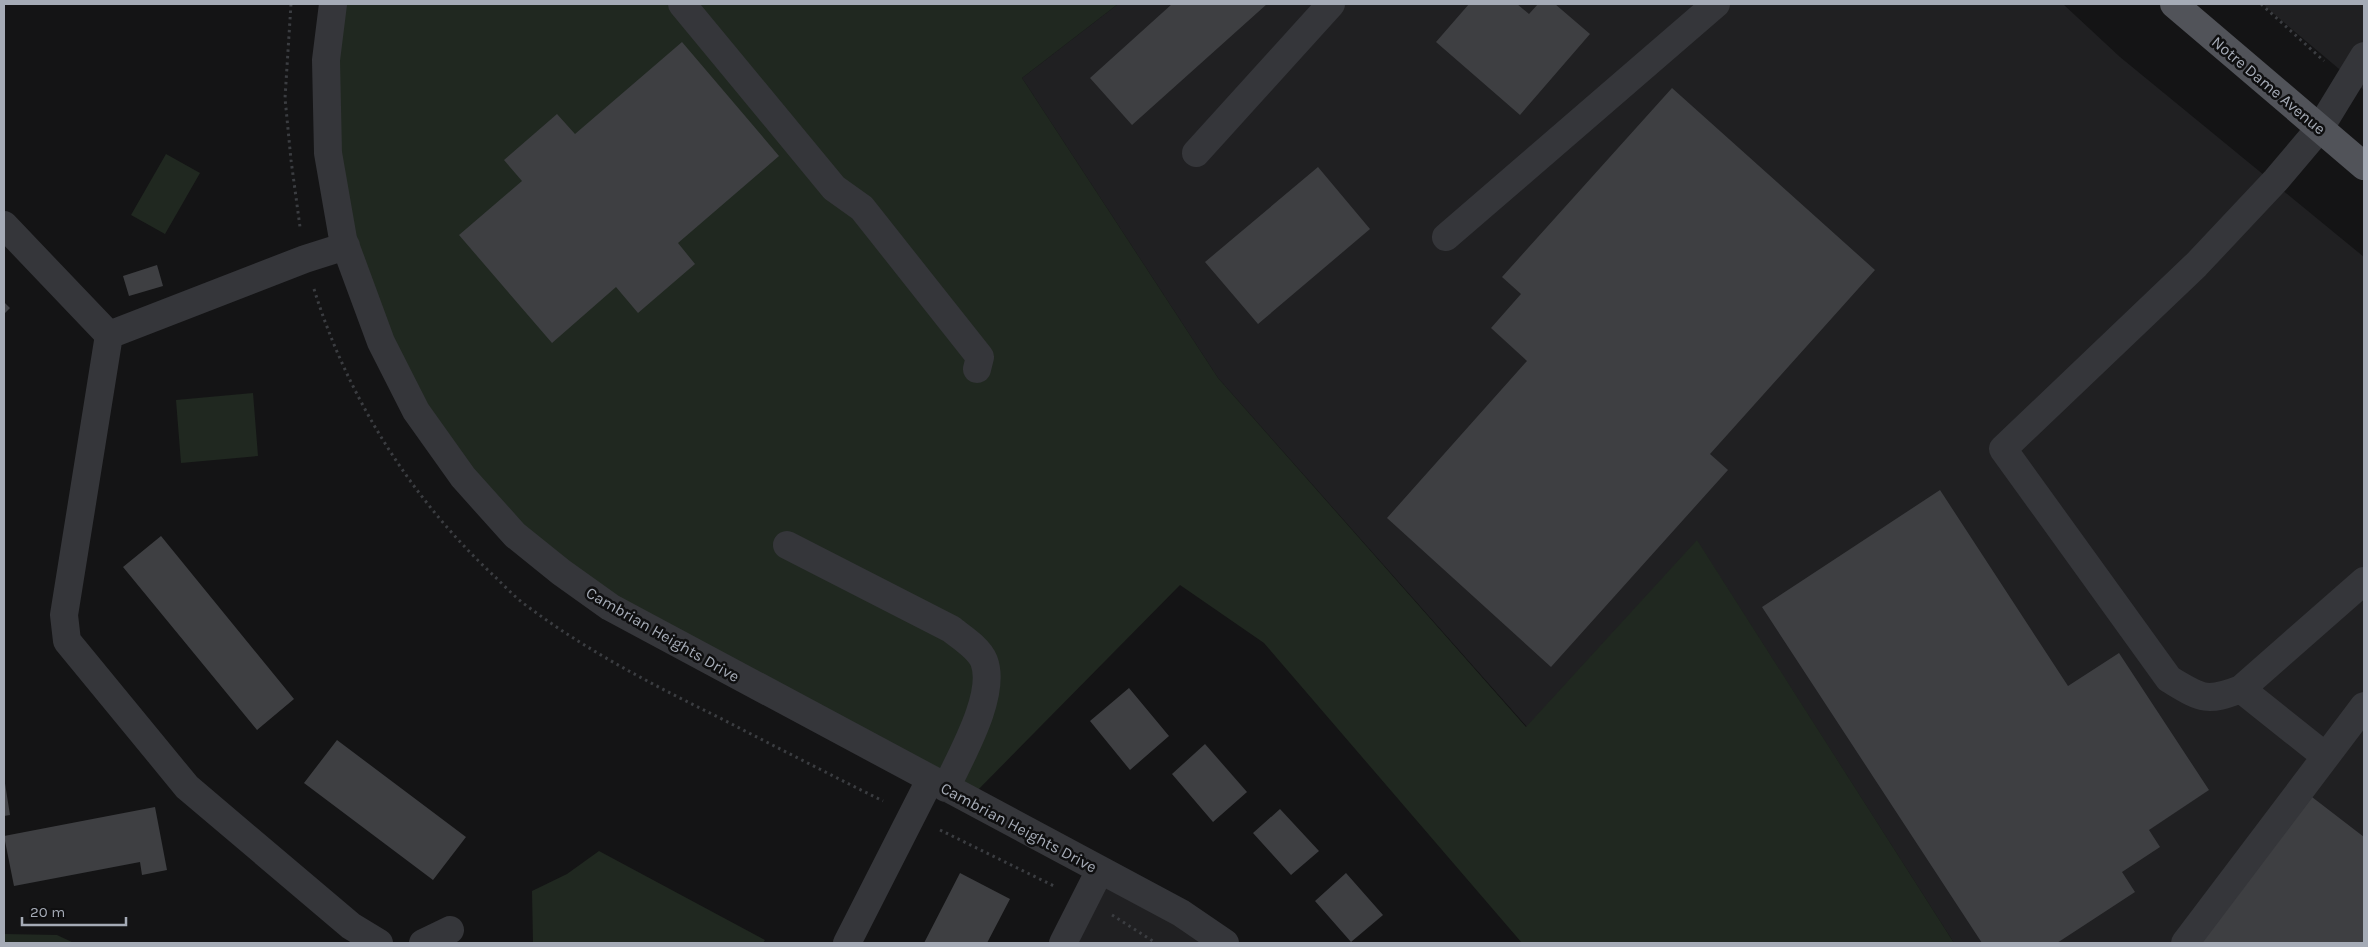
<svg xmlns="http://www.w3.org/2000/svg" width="2368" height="947" font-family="Karla,sans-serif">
<rect width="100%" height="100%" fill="#141415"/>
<path fill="#202022" d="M 1118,4 L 2063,4 L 2120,57 L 2364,257 L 2364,943 L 1954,943 L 1697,541 L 1527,727 L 1218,378 L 1022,78 Z
M 2263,4 L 2364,4 L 2364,90 L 2274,14 Z
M 1104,870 L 1228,943 L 1068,943 Z"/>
<path fill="#202820" d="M 335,4 L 1118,4 L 1022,78 L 1218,378 L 1526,727 L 1697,540 L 1954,943 L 1522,943 L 1264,643 L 1180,585 L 970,798 L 563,571 L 418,409 L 345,239 Z
M 166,154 L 200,173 L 165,234 L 131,215 Z
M 253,393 L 258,456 L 181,463 L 176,400 Z
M 599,851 L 765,940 L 763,943 L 533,943 L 532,891 L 567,874 Z
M 4,934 L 57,935 L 74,943 L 4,943 Z"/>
<path fill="#3e3f42" d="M 1172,4 L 1267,4 L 1132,125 L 1090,78 Z
M 1469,4 L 1517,4 L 1529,14 L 1538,4 L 1555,4 L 1590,34 L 1520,115 L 1436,42 Z
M 682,42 L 779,156 L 678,243 L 695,264 L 638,313 L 616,287 L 552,343 L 459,235 L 522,181 L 504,160 L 557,114 L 575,134 Z
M 1672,88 L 1875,270 L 1710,454 L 1728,470 L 1551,667 L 1387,518 L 1527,361 L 1491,328 L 1521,294 L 1502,277 Z
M 1318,167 L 1370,229 L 1258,324 L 1205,262 Z
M 157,265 L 163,286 L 129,296 L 123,276 Z
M 4,302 L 10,308 L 4,314 Z
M 1940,490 L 2068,686 L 2119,653 L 2209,790 L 2149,830 L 2160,847 L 2122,872 L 2135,892 L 2057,943 L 1982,943 L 1762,607 Z
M 161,536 L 294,699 L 257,730 L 123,567 Z
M 1129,688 L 1169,736 L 1130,770 L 1090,721 Z
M 337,740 L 466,837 L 433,880 L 304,783 Z
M 1205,744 L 1247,792 L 1213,822 L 1172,774 Z
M 4,777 L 10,815 L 4,816 Z
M 2312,797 L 2364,837 L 2364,943 L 2200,943 Z
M 155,807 L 167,870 L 142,875 L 140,862 L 14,886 L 4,836 Z
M 1280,809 L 1319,851 L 1291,875 L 1253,833 Z
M 960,873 L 1010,899 L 987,943 L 924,943 Z
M 1346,873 L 1383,915 L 1351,942 L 1315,901 Z"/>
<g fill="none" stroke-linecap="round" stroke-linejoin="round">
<path stroke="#3b3d41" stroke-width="3" stroke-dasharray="2.5 4" stroke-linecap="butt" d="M 291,4 L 285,98 L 291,160 L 300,227
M 2261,4 L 2324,61
M 314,289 C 347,396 410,497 492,574 C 503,584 514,597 527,606 C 587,651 653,685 720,718 C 774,746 829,774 883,801
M 940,830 L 1056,887
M 1112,915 L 1156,943"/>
<path stroke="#35363a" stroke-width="28" d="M 333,4 L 326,60 L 328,153 L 343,239 L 381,342 L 416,411 L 463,477 L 515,535 L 561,572 L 610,607 L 1181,913 L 1225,943
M 682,4 L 834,188 L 862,208 L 980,357 L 977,369
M 2364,56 L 2320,128 L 2276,180 L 2196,265 L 2003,449 L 2169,679 C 2201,698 2205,703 2241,689 L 2364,581
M 1196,153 L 1331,4
M 4,225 L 109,335
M 1446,237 L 1716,4
M 346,246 L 305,259 L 109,335 L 64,615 L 67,641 L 187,787 L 351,926 L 379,943
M 787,545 L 951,629 C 961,637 979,648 984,661 C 997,695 960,757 946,788
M 2241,689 L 2325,756
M 423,943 L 450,930
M 847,943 L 930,780
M 1063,943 L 1100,870
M 2185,943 L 2364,706"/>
<path stroke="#515359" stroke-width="28" d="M 2174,4 L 2364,166"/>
</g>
<g text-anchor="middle" stroke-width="5" stroke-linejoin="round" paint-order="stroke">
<g font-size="16" fill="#a5abb6" stroke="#0f0f10">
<text transform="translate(2269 85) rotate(40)" y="6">Notre Dame Avenue</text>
<text transform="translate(663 634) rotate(30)" y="6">Cambrian Heights Drive</text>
<text transform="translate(1019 827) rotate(28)" y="6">Cambrian Heights Drive</text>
</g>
</g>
<rect width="2368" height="947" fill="none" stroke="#a5abb6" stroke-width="10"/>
<path d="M22 917v8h104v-8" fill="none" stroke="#a5abb6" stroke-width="2.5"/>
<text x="30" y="917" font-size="15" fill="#a5abb6" stroke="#0f0f10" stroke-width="4" paint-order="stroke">20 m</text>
</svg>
